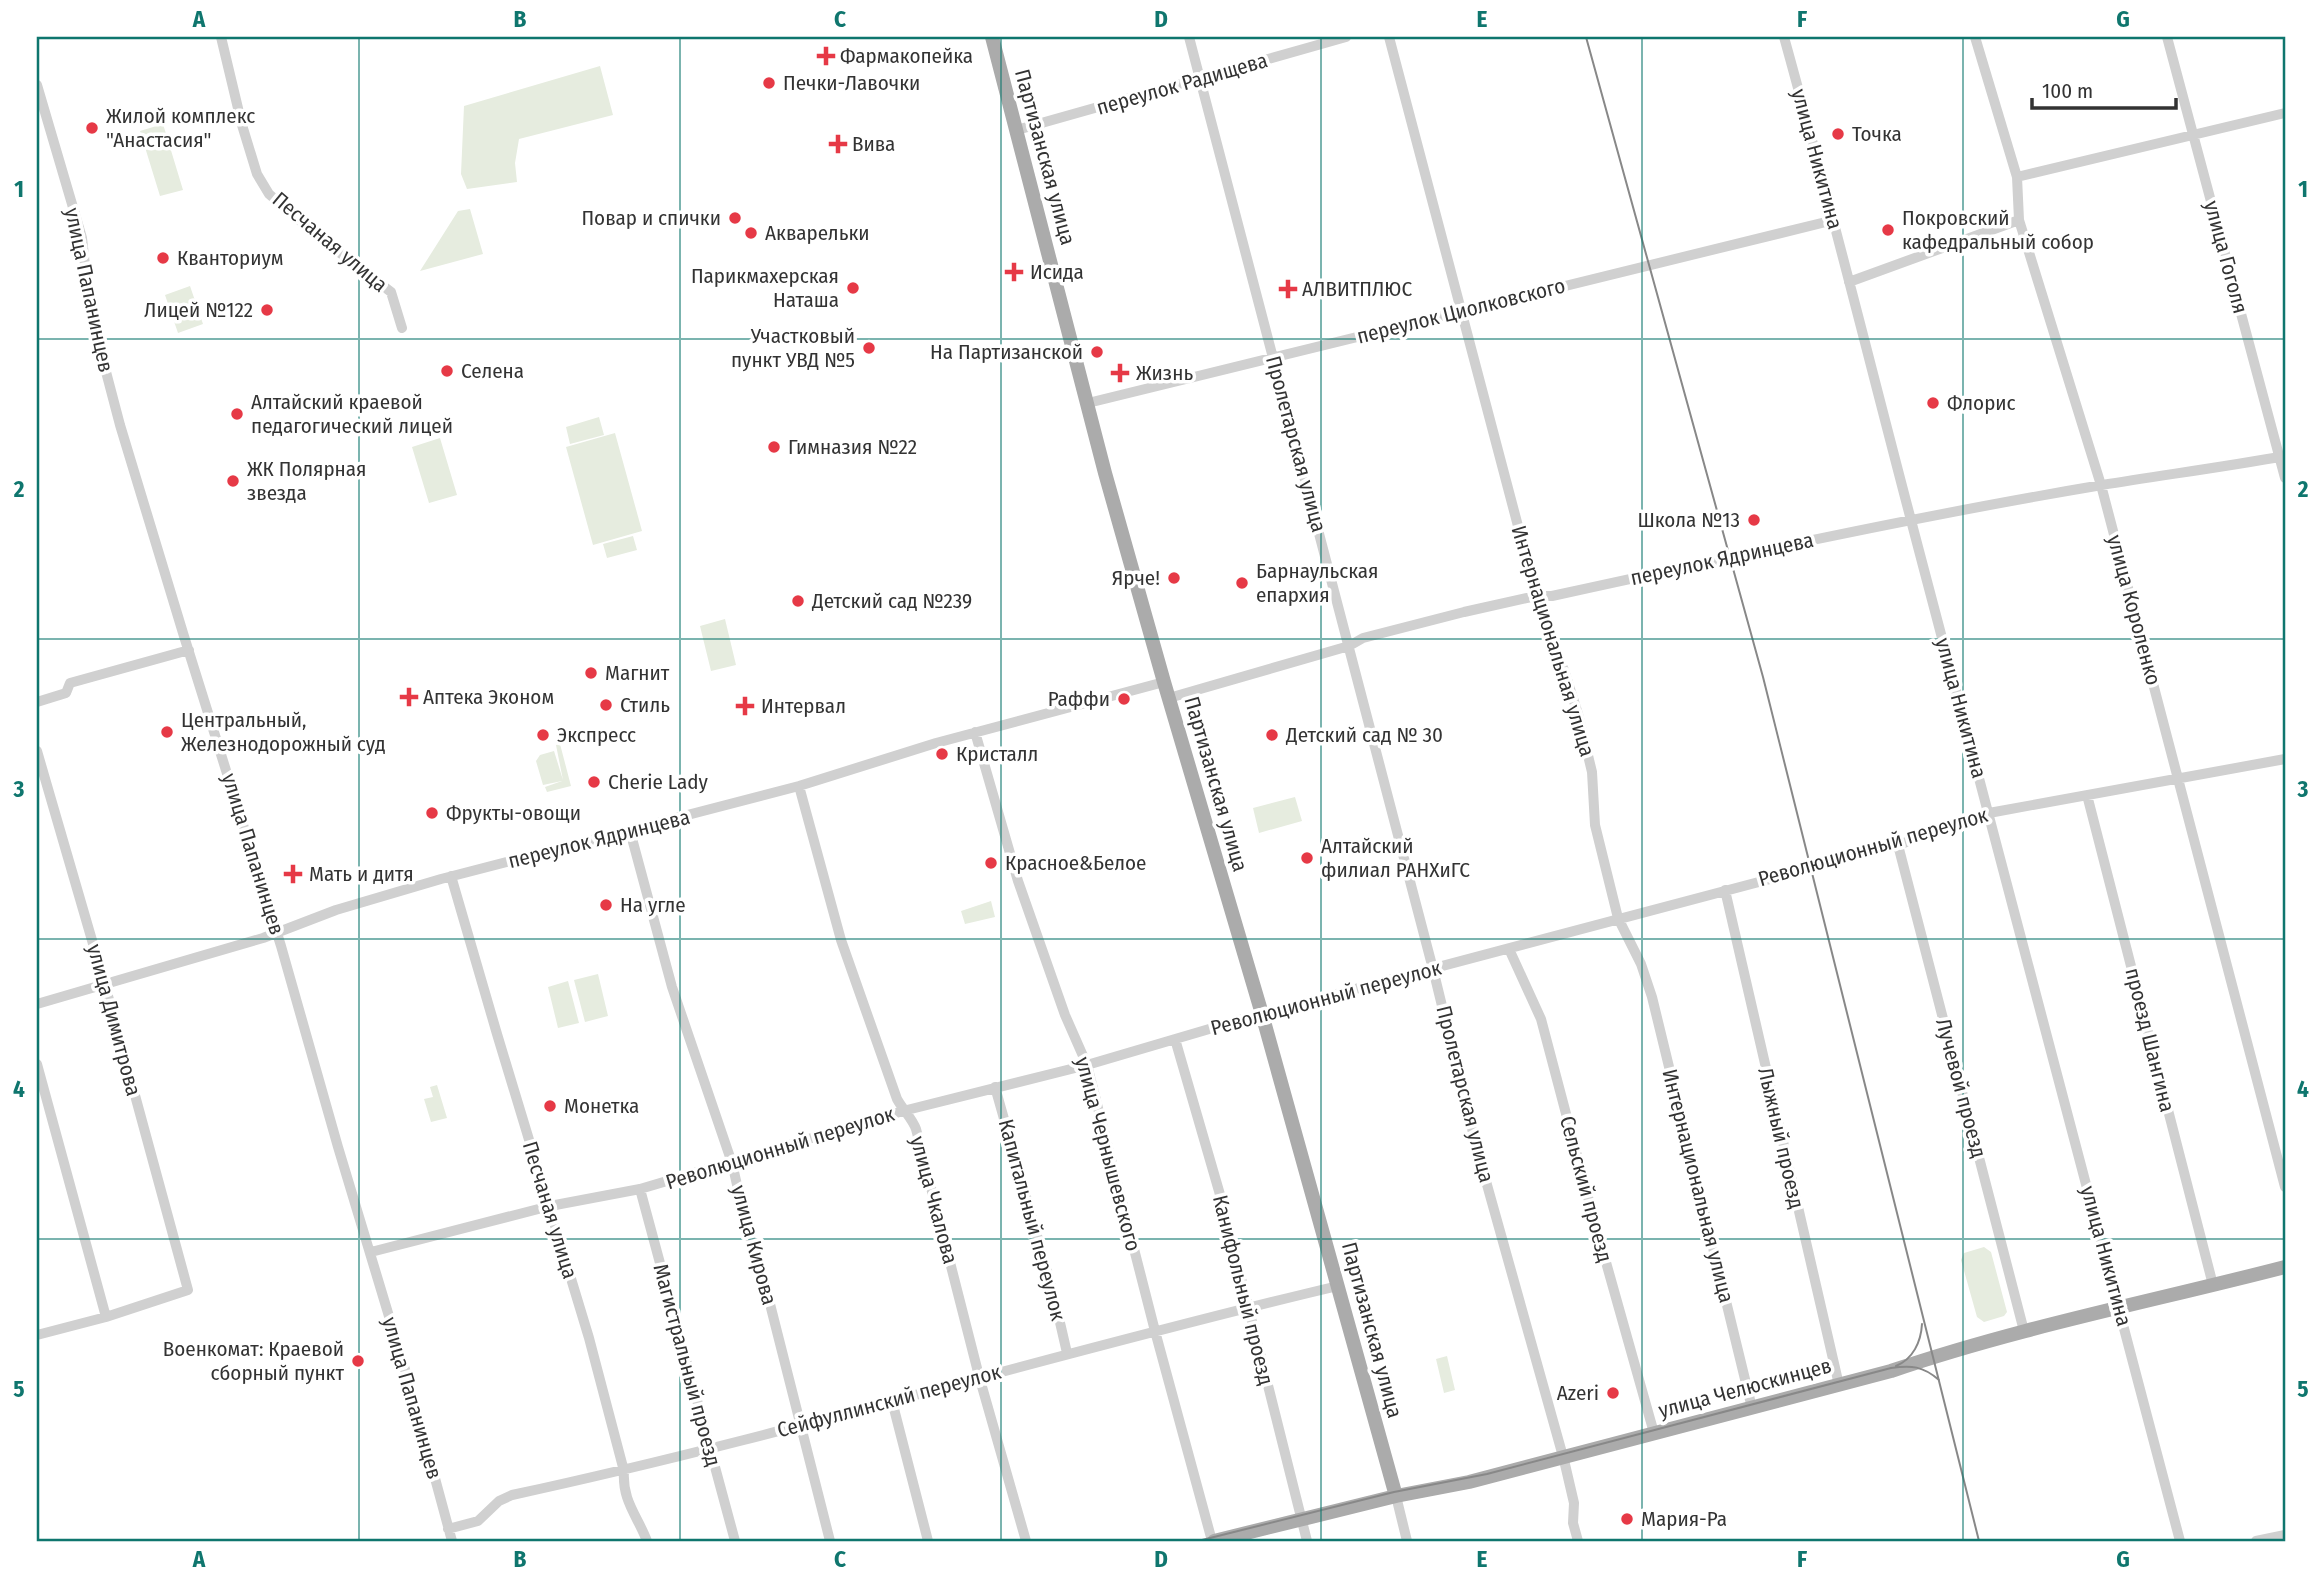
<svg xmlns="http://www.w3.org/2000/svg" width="2322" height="1578" font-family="'Fira Sans Condensed',sans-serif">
<rect width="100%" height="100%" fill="#fff"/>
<path fill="#e6ecdf" d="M 600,66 L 613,115 L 519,139 L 515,163 L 517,182 L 467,189 L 461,174 L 464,106 Z
M 163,124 L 183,190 L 160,196 L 140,131 Z
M 470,209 L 483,254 L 420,271 L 458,211 Z
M 190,286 L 203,324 L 178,333 L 165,295 Z
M 599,417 L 604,435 L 570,444 L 566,427 Z
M 615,433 L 642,531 L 593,545 L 566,447 Z
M 440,438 L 457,495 L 429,503 L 412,447 Z
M 633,536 L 637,550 L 607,558 L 603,544 Z
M 725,619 L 736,665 L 711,671 L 700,626 Z
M 560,744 L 571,786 L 547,792 L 545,787 L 562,781 L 543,785 L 536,761 L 540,755 L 554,751 L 563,780 L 556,745 Z
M 1295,797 L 1302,821 L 1259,833 L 1253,808 Z
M 991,901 L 995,917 L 965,924 L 961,911 Z
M 598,974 L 608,1016 L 585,1022 L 574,980 Z
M 568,981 L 579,1023 L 558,1028 L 548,987 Z
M 437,1085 L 447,1118 L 431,1122 L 424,1099 L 433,1097 L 430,1087 Z
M 1984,1247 L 1991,1252 L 2007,1312 L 2004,1316 L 1984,1322 L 1977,1317 L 1961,1260 L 1964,1253 Z
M 1447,1356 L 1455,1390 L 1444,1393 L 1436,1359 Z"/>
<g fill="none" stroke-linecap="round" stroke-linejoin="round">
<path stroke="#d0d0d0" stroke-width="10" d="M 221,37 L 242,125 L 257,174 L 269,194 L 314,233 L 391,292 L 402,328
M 1189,37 L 1433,969 L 1477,1149 L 1564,1460 L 1574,1503 L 1573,1523 L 1578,1541
M 1389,37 L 1547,636 L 1564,670 L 1578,714 L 1592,772 L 1595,825 L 1618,918 L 1641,964 L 1652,997 L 1752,1408
M 1784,37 C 1834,217 1879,400 1927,581 C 2010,901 2098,1220 2180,1541
M 1975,37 L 2017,177 L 2019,220 L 2101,485 L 2285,1187
M 2167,37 L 2285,478
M 37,85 L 82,238 L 90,311 L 120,425 L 183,633 L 281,946 L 338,1147 L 410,1386 L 452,1541
M 1017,130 L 1346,37
M 2017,177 L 2285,113
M 1849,282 L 2019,220
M 1088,403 L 1834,220
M 1169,698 L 1349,646 L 1363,638 L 1464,612 L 1536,596 L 1552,596 C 1735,556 1918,516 2102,485 C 2163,475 2224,467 2285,456
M 37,702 L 66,693 L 70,683 L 189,650
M 975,732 L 1018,881 L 1065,1015 L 1087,1065 L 1155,1331 L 1212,1541
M 37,751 L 105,985 L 188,1290 L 106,1317 L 37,1335
M 799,786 L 841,940 L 897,1099 C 903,1110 912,1118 916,1129 L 979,1376 L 1026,1541
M 2087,795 L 2213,1285
M 630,831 L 672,987 L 732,1163 L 746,1224 L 770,1304 L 830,1541
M 1898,845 L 2024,1331
M 451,876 L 497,1034 L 589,1338 L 624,1471 C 622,1501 637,1515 647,1541
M 1725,890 L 1839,1385
M 1509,949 L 1541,1019 L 1593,1216 L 1654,1433
M 37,1004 L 263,938 L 336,910 L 441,879 L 799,786 L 936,743 L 1164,682
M 1175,1039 L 1221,1198 L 1307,1541
M 37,1064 L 106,1317
M 995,1087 L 1053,1292 L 1067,1353
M 640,1189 L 735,1541
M 371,1252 L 550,1206 L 640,1189 L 903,1111 L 1087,1065 L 1250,1017 L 1898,845 L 1989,813 L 2285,759
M 892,1401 L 928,1541
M 1396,1496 L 1407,1541
M 448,1529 L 478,1521 L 499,1501 L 512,1495 C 790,1435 1061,1351 1338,1286
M 2256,1541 L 2285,1535"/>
<path stroke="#ababab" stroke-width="14" d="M 992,37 L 1105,473 L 1164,682 L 1262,1014 L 1396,1496
M 1214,1541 L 1396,1496 L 1469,1482 L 1891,1371 C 2020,1327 2154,1301 2285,1267"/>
<path stroke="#888" stroke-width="2" d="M 1586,37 L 1763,677 L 1979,1541
M 1896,1366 C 1913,1359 1921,1342 1922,1324
M 1198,1541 L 1394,1492 L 1487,1474 L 1891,1368 C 1911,1365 1923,1366 1939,1380"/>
</g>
<path fill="none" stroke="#0f766e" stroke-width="2" stroke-opacity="0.55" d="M 359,37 L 359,1541M 680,37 L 680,1541M 1001,37 L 1001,1541M 1321,37 L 1321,1541M 1642,37 L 1642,1541M 1963,37 L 1963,1541M 37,339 L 2285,339M 37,639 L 2285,639M 37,939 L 2285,939M 37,1239 L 2285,1239"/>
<g fill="#e63946" stroke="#fff" stroke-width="2.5">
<path d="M822.5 45.5h7v7h7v7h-7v7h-7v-7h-7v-7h7z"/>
<circle cx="769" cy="83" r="7"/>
<circle cx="92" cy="128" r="7"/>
<circle cx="1838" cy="134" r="7"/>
<path d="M834.5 133.5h7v7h7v7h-7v7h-7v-7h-7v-7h7z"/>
<circle cx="735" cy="218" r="7"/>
<circle cx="1888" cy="230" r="7"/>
<circle cx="751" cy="233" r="7"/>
<circle cx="163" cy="258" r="7"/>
<path d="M1010.5 261.5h7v7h7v7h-7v7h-7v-7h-7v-7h7z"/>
<circle cx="853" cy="288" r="7"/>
<path d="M1284.5 278.5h7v7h7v7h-7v7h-7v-7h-7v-7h7z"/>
<circle cx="267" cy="310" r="7"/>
<circle cx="869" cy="348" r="7"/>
<circle cx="1097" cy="352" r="7"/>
<circle cx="447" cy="371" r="7"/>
<path d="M1116.5 362.5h7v7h7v7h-7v7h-7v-7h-7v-7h7z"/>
<circle cx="1933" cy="403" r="7"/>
<circle cx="237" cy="414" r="7"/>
<circle cx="774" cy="447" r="7"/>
<circle cx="233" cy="481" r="7"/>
<circle cx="1754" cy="520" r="7"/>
<circle cx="1174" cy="578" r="7"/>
<circle cx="1242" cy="583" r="7"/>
<circle cx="798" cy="601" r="7"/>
<circle cx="591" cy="673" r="7"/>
<path d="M405.5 686.5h7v7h7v7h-7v7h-7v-7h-7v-7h7z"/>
<circle cx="1124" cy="699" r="7"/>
<circle cx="606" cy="705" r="7"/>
<path d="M741.5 695.5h7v7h7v7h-7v7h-7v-7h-7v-7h7z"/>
<circle cx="167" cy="732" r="7"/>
<circle cx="543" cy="735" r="7"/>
<circle cx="1272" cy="735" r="7"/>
<circle cx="942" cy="754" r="7"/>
<circle cx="594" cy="782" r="7"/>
<circle cx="432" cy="813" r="7"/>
<circle cx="1307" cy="858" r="7"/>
<circle cx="991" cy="863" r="7"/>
<path d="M289.5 863.5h7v7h7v7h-7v7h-7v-7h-7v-7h7z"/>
<circle cx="606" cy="905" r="7"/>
<circle cx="550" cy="1106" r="7"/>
<circle cx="358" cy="1361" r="7"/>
<circle cx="1613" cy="1393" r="7"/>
<circle cx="1627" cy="1519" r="7"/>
</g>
<g text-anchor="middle" stroke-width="7" stroke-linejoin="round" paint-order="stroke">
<g font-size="21" fill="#333" stroke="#fff" text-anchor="start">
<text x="840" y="63">Фармакопейка</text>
<text x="783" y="90">Печки-Лавочки</text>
<text x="106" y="123">Жилой комплекс<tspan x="106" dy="24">"Анастасия"</tspan></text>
<text x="1852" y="141">Точка</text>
<text x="852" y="151">Вива</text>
<text x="721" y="225" text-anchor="end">Повар и спички</text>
<text x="1902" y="225">Покровский<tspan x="1902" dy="24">кафедральный собор</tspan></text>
<text x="765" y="240">Акварельки</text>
<text x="177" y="265">Кванториум</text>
<text x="1030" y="279">Исида</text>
<text x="839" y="283" text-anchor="end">Парикмахерская<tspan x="839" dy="24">Наташа</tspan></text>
<text x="1302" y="296">АЛВИТПЛЮС</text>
<text x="253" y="317" text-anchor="end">Лицей №122</text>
<text x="855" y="343" text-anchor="end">Участковый<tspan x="855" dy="24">пункт УВД №5</tspan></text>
<text x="1083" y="359" text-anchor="end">На Партизанской</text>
<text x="461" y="378">Селена</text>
<text x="1136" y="380">Жизнь</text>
<text x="251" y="409">Алтайский краевой<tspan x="251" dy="24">педагогический лицей</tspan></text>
<text x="1947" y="410">Флорис</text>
<text x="788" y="454">Гимназия №22</text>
<text x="247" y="476">ЖК Полярная<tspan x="247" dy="24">звезда</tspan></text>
<text x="1740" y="527" text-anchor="end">Школа №13</text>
<text x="1256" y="578">Барнаульская<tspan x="1256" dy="24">епархия</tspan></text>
<text x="1160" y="585" text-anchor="end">Ярче!</text>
<text x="812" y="608">Детский сад №239</text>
<text x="605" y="680">Магнит</text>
<text x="423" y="704">Аптека Эконом</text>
<text x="1110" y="706" text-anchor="end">Раффи</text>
<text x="620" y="712">Стиль</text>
<text x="761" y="713">Интервал</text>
<text x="181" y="727">Центральный,<tspan x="181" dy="24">Железнодорожный суд</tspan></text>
<text x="557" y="742">Экспресс</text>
<text x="1286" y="742">Детский сад № 30</text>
<text x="956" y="761">Кристалл</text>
<text x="608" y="789">Cherie Lady</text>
<text x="446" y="820">Фрукты-овощи</text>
<text x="1321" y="853">Алтайский<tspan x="1321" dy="24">филиал РАНХиГС</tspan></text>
<text x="1005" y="870">Красное&amp;Белое</text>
<text x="309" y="881">Мать и дитя</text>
<text x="620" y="912">На угле</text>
<text x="564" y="1113">Монетка</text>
<text x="344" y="1356" text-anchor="end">Военкомат: Краевой<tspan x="344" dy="24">сборный пункт</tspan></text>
<text x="1599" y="1400" text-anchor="end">Azeri</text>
<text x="1641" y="1526">Мария-Ра</text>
</g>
<g font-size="21" fill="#333" stroke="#fff">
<text transform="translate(1182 84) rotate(-16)" y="7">переулок Радищева</text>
<text transform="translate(1045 157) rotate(75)" y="7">Партизанская улица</text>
<text transform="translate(1817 159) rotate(75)" y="7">улица Никитина</text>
<text transform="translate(330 242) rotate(40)" y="7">Песчаная улица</text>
<text transform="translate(2226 257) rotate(75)" y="7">улица Гоголя</text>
<text transform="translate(89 290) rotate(78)" y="7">улица Папанинцев</text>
<text transform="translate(1461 311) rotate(-14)" y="7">переулок Циолковского</text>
<text transform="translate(1296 444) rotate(75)" y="7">Пролетарская улица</text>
<text transform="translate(1722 559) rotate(-12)" y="7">переулок Ядринцева</text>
<text transform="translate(2134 610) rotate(75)" y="7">улица Короленко</text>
<text transform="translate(1553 641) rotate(73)" y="7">Интернациональная улица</text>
<text transform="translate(1961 708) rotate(75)" y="7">улица Никитина</text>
<text transform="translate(1216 784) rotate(74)" y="7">Партизанская улица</text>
<text transform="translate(599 839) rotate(-14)" y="7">переулок Ядринцева</text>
<text transform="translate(1873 847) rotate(-16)" y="7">Революционный переулок</text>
<text transform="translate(253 854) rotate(73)" y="7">улица Папанинцев</text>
<text transform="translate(1326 998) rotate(-15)" y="7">Революционный переулок</text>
<text transform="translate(114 1020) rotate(75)" y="7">улица Димитрова</text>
<text transform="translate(2150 1040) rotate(76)" y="7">проезд Шангина</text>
<text transform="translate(1961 1088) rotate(75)" y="7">Лучевой проезд</text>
<text transform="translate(1465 1094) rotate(76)" y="7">Пролетарская улица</text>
<text transform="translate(1781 1138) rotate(77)" y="7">Лыжный проезд</text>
<text transform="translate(780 1148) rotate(-17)" y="7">Революционный переулок</text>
<text transform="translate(1108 1154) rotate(75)" y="7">улица Чернышевского</text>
<text transform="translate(1698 1186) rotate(76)" y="7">Интернациональная улица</text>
<text transform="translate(1586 1189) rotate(75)" y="7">Сельский проезд</text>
<text transform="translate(934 1200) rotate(75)" y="7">улица Чкалова</text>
<text transform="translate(550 1210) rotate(73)" y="7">Песчаная улица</text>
<text transform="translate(1032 1220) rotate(75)" y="7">Капитальный переулок</text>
<text transform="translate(754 1245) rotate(75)" y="7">улица Кирова</text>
<text transform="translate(2106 1256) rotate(75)" y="7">улица Никитина</text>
<text transform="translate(1243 1290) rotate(76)" y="7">Канифольный проезд</text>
<text transform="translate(1372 1330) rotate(75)" y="7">Партизанская улица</text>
<text transform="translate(687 1365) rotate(75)" y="7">Магистральный проезд</text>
<text transform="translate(1745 1388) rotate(-15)" y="7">улица Челюскинцев</text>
<text transform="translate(412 1398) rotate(74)" y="7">улица Папанинцев</text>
<text transform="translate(889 1401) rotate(-15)" y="7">Сейфуллинский переулок</text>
</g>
</g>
<rect width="2322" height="1578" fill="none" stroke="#ffffff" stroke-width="77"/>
<path d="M2032 98v10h144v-10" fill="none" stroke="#333333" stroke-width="3.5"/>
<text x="2042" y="98" font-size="21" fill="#333333" stroke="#ffffff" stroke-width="5" paint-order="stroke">100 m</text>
<rect x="38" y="38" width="2246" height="1502" fill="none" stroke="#0f766e" stroke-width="2.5"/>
<g font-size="23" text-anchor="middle" font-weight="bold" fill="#0f766e">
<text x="199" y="27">A</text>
<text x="520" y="27">B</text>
<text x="840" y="27">C</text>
<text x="1161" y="27">D</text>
<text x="1482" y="27">E</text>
<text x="1802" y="27">F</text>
<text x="2123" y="27">G</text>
<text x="19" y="197">1</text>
<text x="2303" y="197">1</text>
<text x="19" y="497">2</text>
<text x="2303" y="497">2</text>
<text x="19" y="797">3</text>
<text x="2303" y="797">3</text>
<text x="19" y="1097">4</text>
<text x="2303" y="1097">4</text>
<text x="19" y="1397">5</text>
<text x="2303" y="1397">5</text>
<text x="199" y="1567">A</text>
<text x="520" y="1567">B</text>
<text x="840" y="1567">C</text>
<text x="1161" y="1567">D</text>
<text x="1482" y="1567">E</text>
<text x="1802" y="1567">F</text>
<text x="2123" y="1567">G</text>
</g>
</svg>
